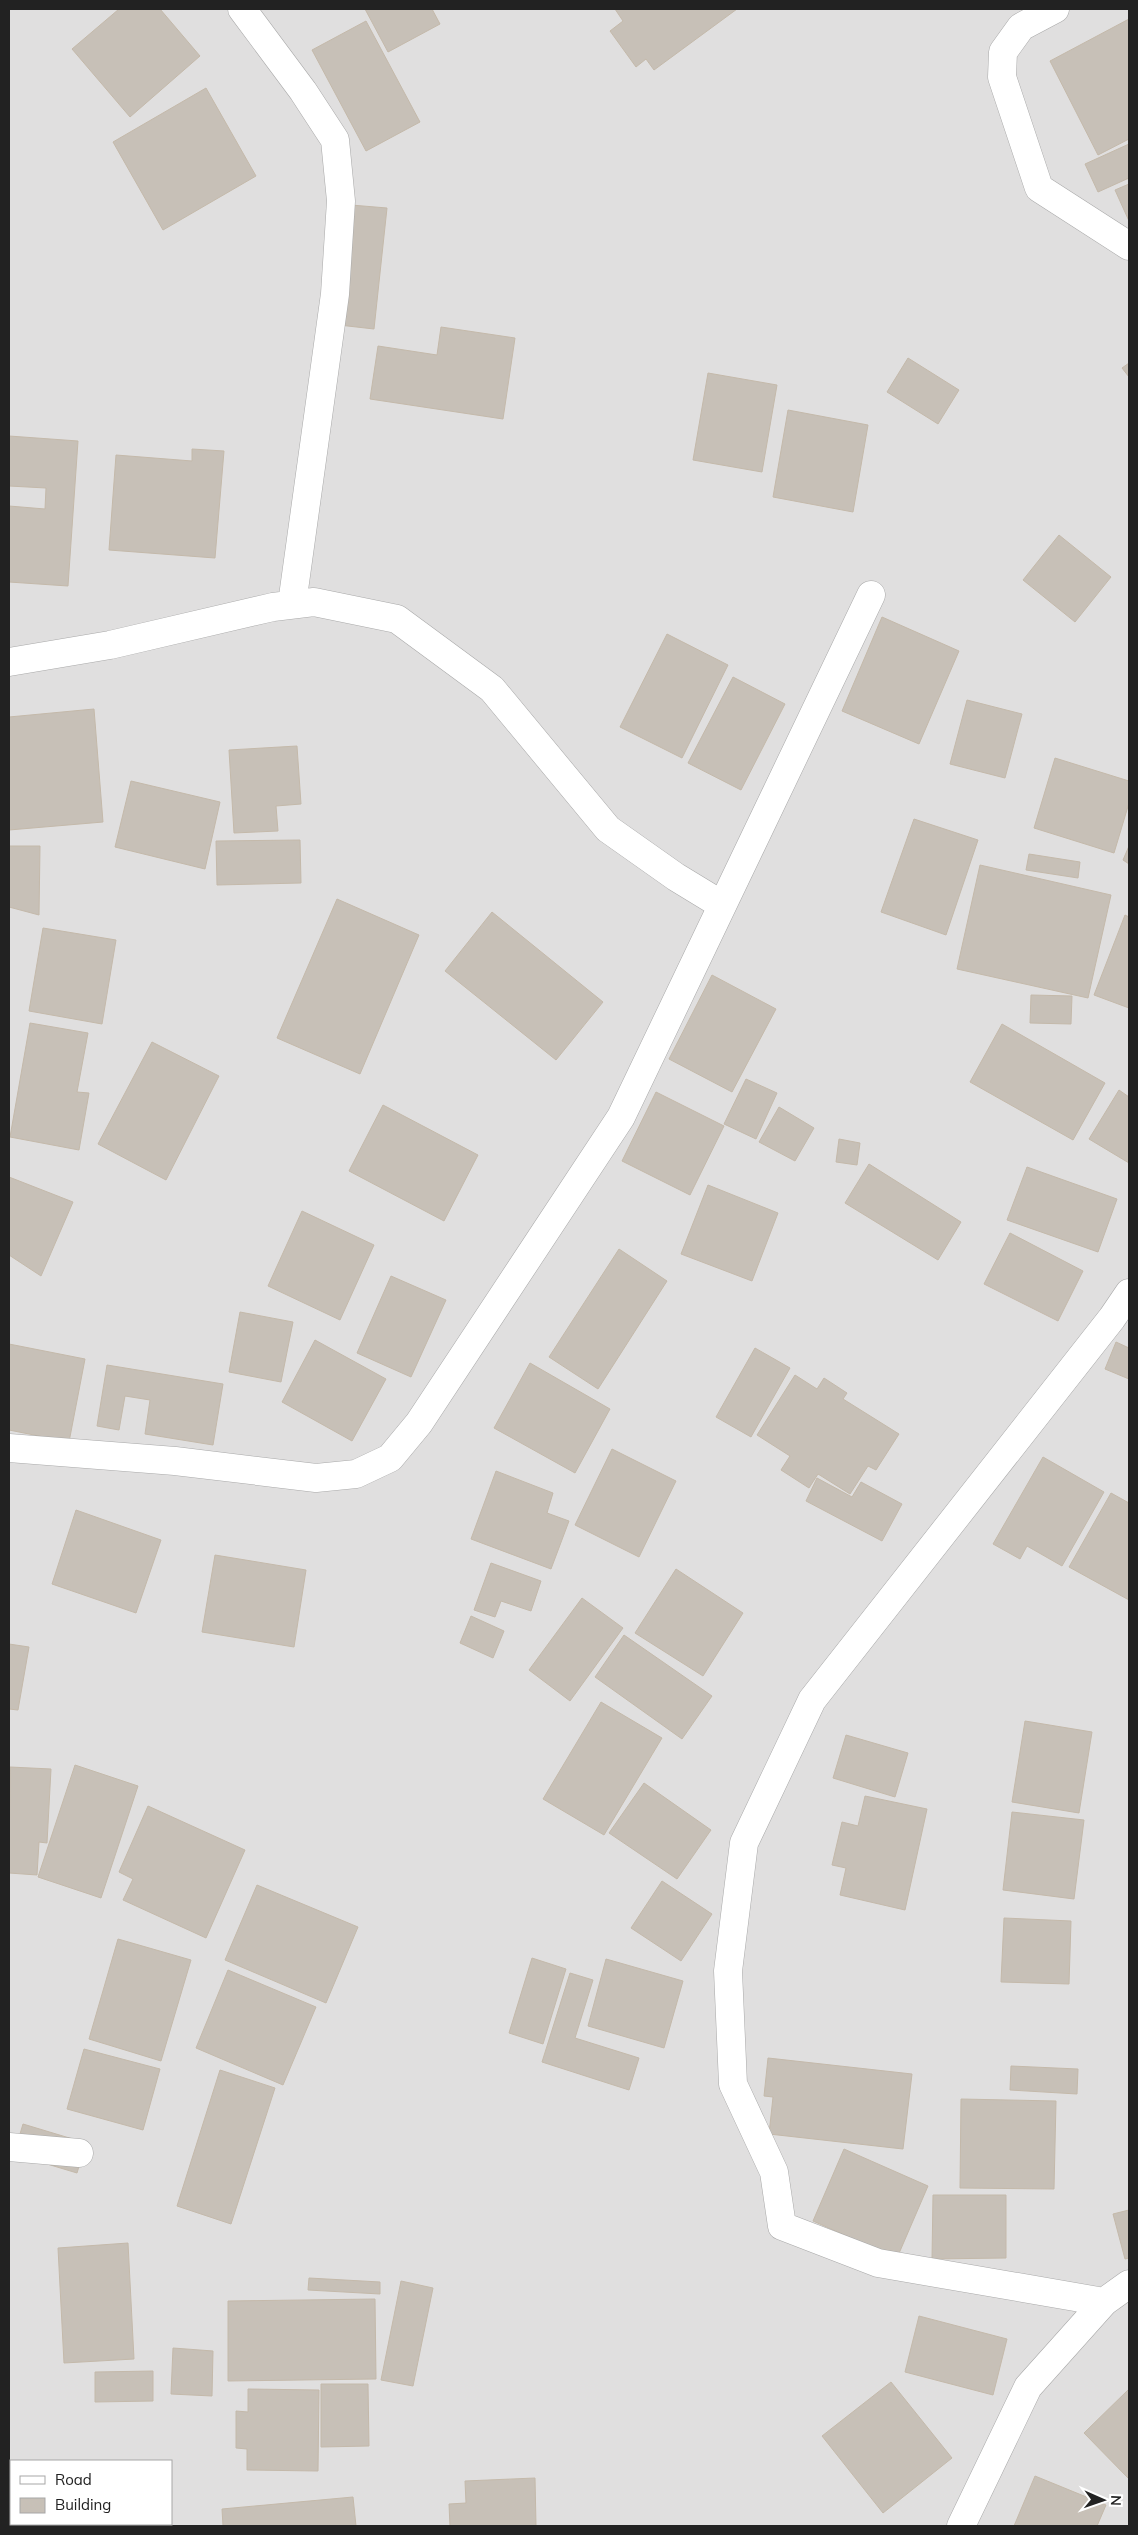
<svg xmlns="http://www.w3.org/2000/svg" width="1138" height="2535" font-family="Mulish,sans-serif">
<rect width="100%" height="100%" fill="#f2f0e8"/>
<path fill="#e0dfdf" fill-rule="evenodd" d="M 9,9 L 1129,9 L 1129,2526 L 9,2526 ZM 11,2461 L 171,2461 L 171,2524 L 11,2524 Z"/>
<path fill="#c7c0b7" stroke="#c4b9aa" d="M 119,9 L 160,9 L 200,56 L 130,117 L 72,49 Z
M 365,9 L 432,9 L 440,24 L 388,52 Z
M 615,9 L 737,9 L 654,70 L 646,59 L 636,67 L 610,31 L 623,21 Z
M 1129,19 L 1129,139 L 1098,155 L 1050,61 Z
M 366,21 L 420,122 L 366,151 L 312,50 Z
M 206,88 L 256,176 L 163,230 L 113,142 Z
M 1129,144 L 1129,178 L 1098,192 L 1085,164 Z
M 1129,184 L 1129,221 L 1115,190 Z
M 351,205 L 387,208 L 374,329 L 339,325 Z
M 441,327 L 515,338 L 503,419 L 370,399 L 378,346 L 437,355 Z
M 908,358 L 959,390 L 938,424 L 887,392 Z
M 1129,363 L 1129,377 L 1122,368 Z
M 708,373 L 777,385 L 762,472 L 693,460 Z
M 788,410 L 868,425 L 853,512 L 773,497 Z
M 9,436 L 78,441 L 68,586 L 9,582 L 9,506 L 45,509 L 46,488 L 9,486 Z
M 192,449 L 224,451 L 215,558 L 109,550 L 116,455 L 192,461 Z
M 1059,535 L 1111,577 L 1075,622 L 1023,580 Z
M 882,617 L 959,651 L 919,744 L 842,711 Z
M 667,634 L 728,665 L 682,758 L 620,727 Z
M 733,677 L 785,704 L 741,790 L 688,763 Z
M 967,700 L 1022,714 L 1005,778 L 950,764 Z
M 94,709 L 103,822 L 9,830 L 9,717 Z
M 297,746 L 301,804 L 276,806 L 278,831 L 234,833 L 229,750 Z
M 1055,758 L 1129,781 L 1129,803 L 1114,853 L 1034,828 Z
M 131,781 L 220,802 L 205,869 L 115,847 Z
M 914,819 L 978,840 L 946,935 L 881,912 Z
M 300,840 L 301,883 L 217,885 L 216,841 Z
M 9,846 L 40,846 L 39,915 L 9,907 Z
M 1129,846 L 1129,864 L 1123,860 Z
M 1029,854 L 1080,862 L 1078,878 L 1026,870 Z
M 980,865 L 1111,895 L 1088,998 L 957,969 Z
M 337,899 L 419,935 L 360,1074 L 277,1038 Z
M 492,912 L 603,1002 L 556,1060 L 445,971 Z
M 1125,915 L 1129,917 L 1129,1008 L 1094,995 Z
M 43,928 L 116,940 L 102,1024 L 29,1011 Z
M 712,975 L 776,1009 L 732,1092 L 669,1059 Z
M 1031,995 L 1072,996 L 1071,1024 L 1030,1023 Z
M 30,1023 L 88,1033 L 77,1092 L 89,1093 L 79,1150 L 10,1137 Z
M 1002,1024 L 1105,1083 L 1073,1140 L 970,1082 Z
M 152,1042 L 219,1076 L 166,1180 L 98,1144 Z
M 746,1079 L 777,1093 L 756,1139 L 724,1124 Z
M 1119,1090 L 1129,1097 L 1129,1163 L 1089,1139 Z
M 656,1092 L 724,1126 L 690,1195 L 622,1161 Z
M 383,1105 L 478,1155 L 444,1221 L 349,1171 Z
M 779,1107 L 814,1128 L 795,1161 L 759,1142 Z
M 839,1139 L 860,1143 L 857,1165 L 836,1162 Z
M 869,1164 L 961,1222 L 938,1260 L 845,1203 Z
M 1027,1167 L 1117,1199 L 1098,1252 L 1007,1220 Z
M 9,1177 L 73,1202 L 41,1276 L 9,1255 Z
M 708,1185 L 778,1213 L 752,1281 L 681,1254 Z
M 302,1211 L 374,1245 L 340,1320 L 268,1286 Z
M 1010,1233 L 1083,1271 L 1058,1321 L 984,1284 Z
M 619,1249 L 667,1281 L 598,1389 L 549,1357 Z
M 391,1276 L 446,1300 L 411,1377 L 357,1353 Z
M 240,1312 L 293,1322 L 281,1382 L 229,1372 Z
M 315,1340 L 386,1379 L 352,1441 L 282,1402 Z
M 1116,1342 L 1129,1348 L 1129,1379 L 1105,1369 Z
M 9,1344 L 85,1359 L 69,1442 L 9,1430 Z
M 755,1348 L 790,1368 L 751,1437 L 716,1417 Z
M 530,1363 L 610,1409 L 575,1473 L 494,1428 Z
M 107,1365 L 223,1384 L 213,1445 L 145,1434 L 150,1400 L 125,1396 L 119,1430 L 97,1426 Z
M 795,1375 L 817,1389 L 824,1378 L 847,1393 L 843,1399 L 899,1434 L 876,1470 L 868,1466 L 850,1494 L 818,1474 L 809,1488 L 781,1470 L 790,1456 L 757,1435 Z
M 612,1449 L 676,1481 L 639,1557 L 575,1525 Z
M 1043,1457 L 1104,1492 L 1062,1566 L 1027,1546 L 1020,1559 L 993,1544 Z
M 496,1471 L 553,1493 L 547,1513 L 569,1521 L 551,1569 L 471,1539 Z
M 817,1478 L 852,1497 L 861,1482 L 902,1504 L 882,1541 L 806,1501 Z
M 1111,1493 L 1129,1503 L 1129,1600 L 1069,1567 Z
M 76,1510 L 161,1540 L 136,1613 L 52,1584 Z
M 215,1555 L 306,1570 L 294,1647 L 202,1632 Z
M 491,1563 L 541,1581 L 531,1611 L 501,1601 L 495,1617 L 474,1610 Z
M 676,1569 L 743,1613 L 703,1676 L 635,1633 Z
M 582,1598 L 623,1628 L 570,1701 L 529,1670 Z
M 471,1616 L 504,1631 L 493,1658 L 460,1643 Z
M 624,1635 L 712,1696 L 682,1739 L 595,1677 Z
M 9,1644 L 29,1647 L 18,1710 L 9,1709 Z
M 601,1702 L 662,1738 L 604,1835 L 543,1799 Z
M 1025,1721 L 1092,1732 L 1079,1813 L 1012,1802 Z
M 846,1735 L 908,1753 L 895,1797 L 833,1778 Z
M 75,1765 L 138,1786 L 101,1898 L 38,1877 Z
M 10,1767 L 51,1769 L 47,1843 L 39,1842 L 37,1875 L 9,1873 Z
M 644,1783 L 711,1830 L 677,1879 L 609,1833 Z
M 865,1796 L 927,1809 L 905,1910 L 840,1895 L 846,1868 L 832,1865 L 842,1822 L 858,1826 Z
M 148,1806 L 245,1850 L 206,1938 L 123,1900 L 133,1879 L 119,1872 Z
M 1012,1812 L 1084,1820 L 1074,1899 L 1003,1890 Z
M 662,1881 L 712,1914 L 681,1961 L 631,1928 Z
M 257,1885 L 358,1927 L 326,2003 L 225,1960 Z
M 1004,1918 L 1071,1921 L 1069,1984 L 1001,1982 Z
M 118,1939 L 191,1960 L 161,2061 L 89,2039 Z
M 532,1958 L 566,1969 L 543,2044 L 509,2033 Z
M 606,1959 L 683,1981 L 664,2048 L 588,2026 Z
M 228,1970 L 316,2007 L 283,2085 L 196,2048 Z
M 570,1973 L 593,1980 L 575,2038 L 639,2058 L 629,2090 L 542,2062 Z
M 84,2049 L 160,2069 L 143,2130 L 67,2109 Z
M 768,2058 L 912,2074 L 903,2149 L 769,2134 L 773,2097 L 764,2096 Z
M 1011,2066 L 1078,2069 L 1077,2094 L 1010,2090 Z
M 220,2070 L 275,2088 L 231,2224 L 177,2206 Z
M 961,2099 L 1056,2101 L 1054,2189 L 960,2188 Z
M 23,2124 L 86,2143 L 77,2173 L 14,2154 Z
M 844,2149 L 928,2186 L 897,2258 L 813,2221 Z
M 933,2195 L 1006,2195 L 1006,2258 L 932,2259 Z
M 1129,2210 L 1129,2258 L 1125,2259 L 1113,2214 Z
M 128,2243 L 134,2359 L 64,2363 L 58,2248 Z
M 309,2278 L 380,2282 L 380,2294 L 308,2290 Z
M 401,2281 L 433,2288 L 413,2386 L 381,2380 Z
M 375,2299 L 376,2379 L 228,2381 L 228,2301 Z
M 919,2316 L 1007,2339 L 993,2395 L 905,2372 Z
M 173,2348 L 213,2351 L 212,2396 L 171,2394 Z
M 153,2371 L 153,2401 L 95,2402 L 95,2372 Z
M 891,2382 L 952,2458 L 883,2513 L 822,2436 Z
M 321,2384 L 368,2384 L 369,2446 L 321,2447 Z
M 248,2389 L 319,2390 L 318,2471 L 247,2470 L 247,2449 L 236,2448 L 236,2411 L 248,2412 Z
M 1129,2389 L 1129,2479 L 1084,2433 Z
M 1035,2476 L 1106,2505 L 1097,2526 L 1014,2526 Z
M 535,2478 L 536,2526 L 450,2526 L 449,2504 L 466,2503 L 465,2481 Z
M 353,2497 L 356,2526 L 223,2526 L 222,2509 Z
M 83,2524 L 124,2524 L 124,2526 L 83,2526 Z"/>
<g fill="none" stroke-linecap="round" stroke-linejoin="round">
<g stroke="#a9a9a9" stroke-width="29">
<path id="minor" d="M 242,9 L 303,91 L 335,140 L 341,201 L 335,294 L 292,604
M 1055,9 L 1021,27 L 1003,52 L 1002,77 L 1039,188 L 1129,246
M 9,662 L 110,645 L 273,607 L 314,602 L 397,619 L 492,689 L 608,829 L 676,877 L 722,905
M 9,1448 L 175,1461 L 316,1478 L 356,1474 L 390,1458 L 419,1423 L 621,1117 L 871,595
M 9,2147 L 79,2153
M 1104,2302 L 878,2263 L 782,2226 L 774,2172 L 733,2084 L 728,1971 L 744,1843 L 812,1700 L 1112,1318 L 1129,1293
M 961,2526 L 1028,2387 L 1104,2302 L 1129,2284"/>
</g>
<use href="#minor" stroke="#fff" stroke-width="28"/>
</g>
<rect width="1138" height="2535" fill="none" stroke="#222222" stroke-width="20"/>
<rect x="10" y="2460" width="162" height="65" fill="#ffffff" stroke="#a7a7a7"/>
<rect x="20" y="2476" width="25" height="8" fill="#ffffff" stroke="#a7a7a7"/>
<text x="55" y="2485" font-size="15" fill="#222222">Road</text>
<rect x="20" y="2498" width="25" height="15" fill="#c7c0b7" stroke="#a7a7a7"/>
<text x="55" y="2510" font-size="15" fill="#222222">Building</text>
<g transform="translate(1103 2500) rotate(92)" stroke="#ffffff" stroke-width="4" paint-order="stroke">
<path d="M0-4L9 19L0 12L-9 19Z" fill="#222222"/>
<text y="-8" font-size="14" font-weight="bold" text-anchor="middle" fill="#222222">N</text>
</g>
</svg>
